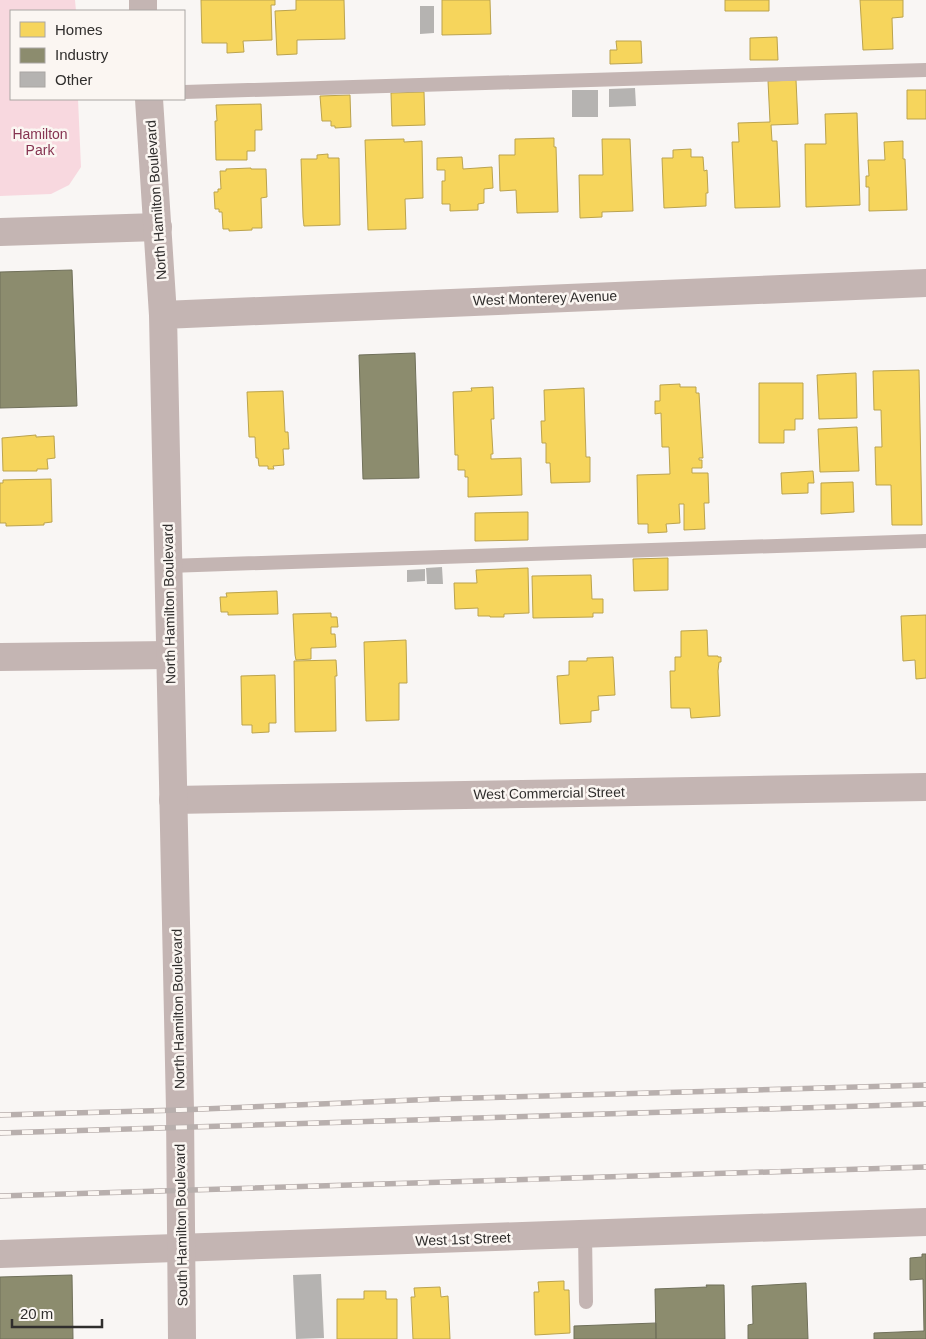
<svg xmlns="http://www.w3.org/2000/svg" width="926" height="1339" font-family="Helvetica,sans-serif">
<rect width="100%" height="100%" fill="#f9f6f4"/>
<path fill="#f8d8df" d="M 0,0 L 75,0 L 76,11 L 11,11 L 11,99 L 78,99 L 81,167 L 69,185 L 51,194 L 0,196 Z"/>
<path fill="#f6d55c" stroke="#bba34e" d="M 201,0 L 275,0 L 275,5 L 271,5 L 272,40 L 243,41 L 244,52 L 227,53 L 227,43 L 202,43 Z
M 296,0 L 344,0 L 345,39 L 297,40 L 297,54 L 277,55 L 275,11 L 296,10 Z
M 442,0 L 490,0 L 491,34 L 442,35 Z
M 725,0 L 769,0 L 769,11 L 725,11 Z
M 860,0 L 903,0 L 903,17 L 892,18 L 893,49 L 863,50 Z
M 777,37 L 778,60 L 750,60 L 750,38 Z
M 616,41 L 641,41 L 642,63 L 610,64 L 610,50 L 617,50 Z
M 796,80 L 798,124 L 771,125 L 772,141 L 777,141 L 780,207 L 735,208 L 732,142 L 739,142 L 738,123 L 770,122 L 768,81 Z
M 907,90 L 926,90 L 926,119 L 907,119 Z
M 424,92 L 425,125 L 392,126 L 391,93 Z
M 350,95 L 351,127 L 335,128 L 335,126 L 331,126 L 331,121 L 322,121 L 320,96 Z
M 261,104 L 262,130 L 255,130 L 255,151 L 247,151 L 247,160 L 216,160 L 215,121 L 217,121 L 216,105 Z
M 857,113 L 860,205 L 806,207 L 805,144 L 826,144 L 825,114 Z
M 554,138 L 554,147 L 556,147 L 558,212 L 517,213 L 516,190 L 500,191 L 499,155 L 515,155 L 515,139 Z
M 404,139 L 404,142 L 422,141 L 423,198 L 405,199 L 406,229 L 368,230 L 365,140 Z
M 602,139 L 630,139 L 633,211 L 602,212 L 602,217 L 580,218 L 579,175 L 603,175 Z
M 903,141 L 903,159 L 905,159 L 907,210 L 869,211 L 869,187 L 866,187 L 866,176 L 869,176 L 868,160 L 885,160 L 884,142 Z
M 691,149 L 691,157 L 703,157 L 704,171 L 707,170 L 708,193 L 706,193 L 706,206 L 664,208 L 662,158 L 673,158 L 673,150 Z
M 328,154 L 328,158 L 339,158 L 340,225 L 304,226 L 303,217 L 301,159 L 317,159 L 317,155 Z
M 462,157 L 463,169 L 492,167 L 493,188 L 484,189 L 484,203 L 478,204 L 478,210 L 450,211 L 450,204 L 442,204 L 442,181 L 445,181 L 445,170 L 437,170 L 437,158 Z
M 251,168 L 251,169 L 266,169 L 267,197 L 261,198 L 262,228 L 252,228 L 252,230 L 229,231 L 229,229 L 223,229 L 222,212 L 219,212 L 219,209 L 215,209 L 214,192 L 218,192 L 218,189 L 221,189 L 220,171 L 226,171 L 226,169 Z
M 919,370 L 922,525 L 892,525 L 891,485 L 876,485 L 875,447 L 882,447 L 881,410 L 874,410 L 873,371 Z
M 856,373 L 857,418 L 819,419 L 817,375 Z
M 759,383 L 803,383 L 803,419 L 795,419 L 795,430 L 784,430 L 784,443 L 759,443 Z
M 680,384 L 680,387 L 696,387 L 696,393 L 699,393 L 703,458 L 699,458 L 699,460 L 702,460 L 702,468 L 692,468 L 692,473 L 708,473 L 709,503 L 704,503 L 705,529 L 684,530 L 684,504 L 679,504 L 680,523 L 666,524 L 667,532 L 648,533 L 648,524 L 638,524 L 637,475 L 670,474 L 669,447 L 662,447 L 661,413 L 655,414 L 655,401 L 660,401 L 660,385 Z
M 493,387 L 494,419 L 491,419 L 493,454 L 491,454 L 491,459 L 521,458 L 522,495 L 468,497 L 468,477 L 465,477 L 465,470 L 458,470 L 458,455 L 455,455 L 453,392 L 472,391 L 471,388 Z
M 584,388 L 586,457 L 590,457 L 590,482 L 551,483 L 550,463 L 546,463 L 546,443 L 542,443 L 541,421 L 545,421 L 544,390 Z
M 283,391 L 285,432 L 288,432 L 289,449 L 283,449 L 284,465 L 273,466 L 274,469 L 268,469 L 268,466 L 259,466 L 258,458 L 256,458 L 255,437 L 249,437 L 247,392 Z
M 857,427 L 859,471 L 820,472 L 818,429 Z
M 36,435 L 36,437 L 54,436 L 55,458 L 47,459 L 48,469 L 37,469 L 37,471 L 3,471 L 2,438 Z
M 813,471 L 814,483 L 808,483 L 808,493 L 782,494 L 781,473 Z
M 51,479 L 52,522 L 44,523 L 44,525 L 6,526 L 6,523 L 0,523 L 0,483 L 3,483 L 3,480 Z
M 853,482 L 854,512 L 821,514 L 821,483 Z
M 528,512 L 528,540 L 475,541 L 475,513 Z
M 668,558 L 668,590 L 634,591 L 633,559 Z
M 528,568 L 529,613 L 504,614 L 504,617 L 490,617 L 490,616 L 478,616 L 478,608 L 455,609 L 454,583 L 477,583 L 476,570 Z
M 591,575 L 592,599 L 603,599 L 603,613 L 593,613 L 593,617 L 533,618 L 532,576 Z
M 277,591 L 278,614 L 228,615 L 228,612 L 221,612 L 220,597 L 227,597 L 226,593 Z
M 331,613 L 331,617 L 337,617 L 338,627 L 331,627 L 331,634 L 335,634 L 336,647 L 311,648 L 311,659 L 296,660 L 295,655 L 293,614 Z
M 926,615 L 926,678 L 916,679 L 915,660 L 903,661 L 901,616 Z
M 707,630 L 708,656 L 718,656 L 718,657 L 721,657 L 721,662 L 719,662 L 718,671 L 720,716 L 691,718 L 690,708 L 671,708 L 670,671 L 675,671 L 675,657 L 681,657 L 681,631 Z
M 406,640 L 407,683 L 399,683 L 399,720 L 366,721 L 364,642 Z
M 613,657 L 615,695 L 598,696 L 599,710 L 591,711 L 591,722 L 560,724 L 557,676 L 569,675 L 569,661 L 587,661 L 587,658 Z
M 336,660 L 337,676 L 335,676 L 336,731 L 295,732 L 294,661 Z
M 275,675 L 276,723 L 269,723 L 269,732 L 252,733 L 252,725 L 242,725 L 241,676 Z
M 564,1281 L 564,1290 L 569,1290 L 570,1333 L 535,1335 L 534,1292 L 539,1292 L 538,1282 Z
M 440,1287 L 441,1297 L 448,1296 L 450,1339 L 413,1339 L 411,1297 L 415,1297 L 414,1288 Z
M 364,1291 L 386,1291 L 386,1299 L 397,1299 L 397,1339 L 337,1339 L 337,1299 L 364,1299 Z"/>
<path fill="#8c8c6e" stroke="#70705a" d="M 72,270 L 77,406 L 0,408 L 0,272 Z
M 415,353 L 419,478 L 363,479 L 359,355 Z
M 922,1254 L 926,1254 L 926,1339 L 874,1339 L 874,1333 L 924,1331 L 923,1279 L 910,1280 L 910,1258 L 922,1257 Z
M 72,1275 L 73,1339 L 0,1339 L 0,1277 Z
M 806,1283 L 808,1339 L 748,1339 L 748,1325 L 753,1324 L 752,1286 Z
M 706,1285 L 724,1285 L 725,1339 L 656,1339 L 655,1289 L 707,1287 Z
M 656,1323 L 656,1339 L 574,1339 L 574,1326 Z"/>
<path fill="#b5b3b1" d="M 420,6 L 434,6 L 434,33 L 420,34 Z
M 635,88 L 636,106 L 609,107 L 609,89 Z
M 572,90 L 598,90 L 598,117 L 572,117 Z
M 442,567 L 443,584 L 427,584 L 426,568 Z
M 425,569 L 425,581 L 407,582 L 407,570 Z
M 321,1274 L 324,1338 L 296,1339 L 293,1275 Z"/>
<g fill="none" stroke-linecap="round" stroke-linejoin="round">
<path stroke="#c4b5b3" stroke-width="14" d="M 184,92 L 926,70
M 168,566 L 926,541
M 585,1234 L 586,1302"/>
<path stroke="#c4b5b3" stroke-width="28" d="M 0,232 L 158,227
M 0,657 L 170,655
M 173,800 L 926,787
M 0,1254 L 926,1222"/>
<path stroke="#c4b5b3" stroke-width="28" d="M 143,0 L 143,11
M 149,99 L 163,315 L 180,1110 L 182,1339
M 163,315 L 926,283"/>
<g stroke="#b8afad" stroke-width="5.5">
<path id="rail" d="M 0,1115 L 180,1110 L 439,1099 L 926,1085
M 0,1133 L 926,1104
M 0,1196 L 926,1167"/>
</g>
<use href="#rail" stroke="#fbf6f2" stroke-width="4" stroke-dasharray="11" stroke-linecap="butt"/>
</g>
<g text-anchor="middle" stroke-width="5" stroke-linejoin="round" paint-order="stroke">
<g font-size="14" fill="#863451" stroke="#fbf6f2">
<text x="40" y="139">Hamilton<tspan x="40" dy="16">Park</tspan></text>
</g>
<g font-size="14" fill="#302e2d" stroke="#fbf6f2">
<text transform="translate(156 200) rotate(-94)" y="5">North Hamilton Boulevard</text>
<text transform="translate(545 298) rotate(-2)" y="5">West Monterey Avenue</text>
<text transform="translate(169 604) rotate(-91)" y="5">North Hamilton Boulevard</text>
<text transform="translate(549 793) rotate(-1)" y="5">West Commercial Street</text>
<text transform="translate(178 1009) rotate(-91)" y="5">North Hamilton Boulevard</text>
<text transform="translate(181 1225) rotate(-91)" y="5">South Hamilton Boulevard</text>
<text transform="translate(463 1239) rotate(-2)" y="5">West 1st Street</text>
</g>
</g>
<rect x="10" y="10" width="175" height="90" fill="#fbf6f2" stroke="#aaa6a3"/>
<rect x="20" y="22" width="25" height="15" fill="#f6d55c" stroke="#aaa6a3"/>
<text x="55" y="35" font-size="15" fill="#302e2d">Homes</text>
<rect x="20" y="48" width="25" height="15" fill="#8c8c6e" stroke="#aaa6a3"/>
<text x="55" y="60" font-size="15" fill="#302e2d">Industry</text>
<rect x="20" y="72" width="25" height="15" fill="#b5b3b1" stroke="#aaa6a3"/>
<text x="55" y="85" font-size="15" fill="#302e2d">Other</text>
<path d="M12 1319v8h90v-8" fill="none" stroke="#302e2d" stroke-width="2.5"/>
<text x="20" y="1319" font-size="15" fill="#302e2d" stroke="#fbf6f2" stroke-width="4" paint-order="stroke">20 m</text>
</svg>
